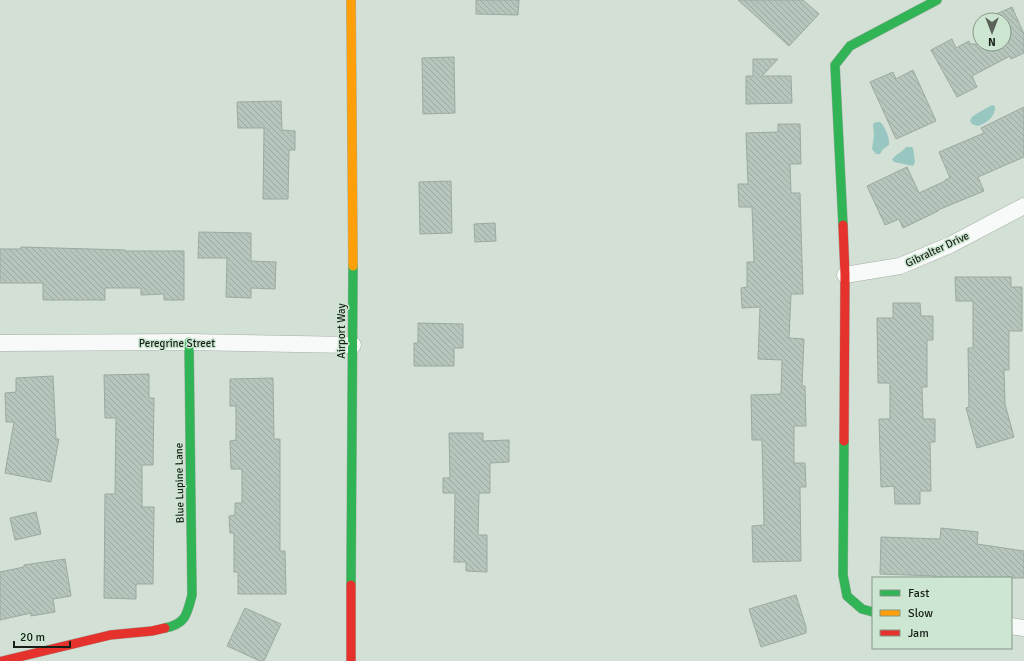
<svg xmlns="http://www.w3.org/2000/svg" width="1024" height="661" font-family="Signika,sans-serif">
<defs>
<pattern id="building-back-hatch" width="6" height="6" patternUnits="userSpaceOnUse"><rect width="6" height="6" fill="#b6c6bd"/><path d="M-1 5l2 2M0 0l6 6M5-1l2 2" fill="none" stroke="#9caaa2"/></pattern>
</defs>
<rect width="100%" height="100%" fill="#d3e0d5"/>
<path fill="#98c6c1" d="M 992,105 L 995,106 C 996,116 987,123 978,126 L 972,124 L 970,121 L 972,117 L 976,114 Z
M 876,122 L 880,122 C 885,126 890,138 889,145 L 883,149 L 880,154 L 876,154 L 872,149 L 874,135 L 873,124 Z
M 906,147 L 912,147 L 913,148 L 915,162 L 913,166 L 894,162 L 892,160 C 895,154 903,152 906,147 Z"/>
<path fill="url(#building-back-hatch)" stroke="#9da8a1" d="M 476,0 L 519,0 L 518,15 L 476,14 Z
M 738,0 L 803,0 L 819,14 L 789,46 Z
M 1012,7 L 1024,34 L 1024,53 L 1011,59 L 1010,56 L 972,76 L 977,87 L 957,97 L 931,50 L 952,39 L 956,48 L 969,41 L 970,44 L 1004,44 L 1004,20 L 993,20 L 992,16 Z
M 454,57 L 455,113 L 423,114 L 422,58 Z
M 753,59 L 778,59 L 762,76 L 791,76 L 792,103 L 746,104 L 746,76 L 753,76 Z
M 913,70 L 936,121 L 896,139 L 870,82 L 893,72 L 896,79 Z
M 281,101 L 282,130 L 295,131 L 295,150 L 289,150 L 288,199 L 263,199 L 264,128 L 238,128 L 237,102 Z
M 1024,107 L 1024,157 L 978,177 L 984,191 L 938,210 L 938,211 L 903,228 L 899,219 L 885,225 L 867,186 L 907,167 L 919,193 L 945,181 L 945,180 L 950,178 L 939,152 L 984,133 L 981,128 Z
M 778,124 L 800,124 L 801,164 L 790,164 L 791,193 L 800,193 L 803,294 L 791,294 L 789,338 L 804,339 L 802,386 L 805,386 L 806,426 L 794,426 L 794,463 L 805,463 L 806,487 L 800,487 L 801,561 L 753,562 L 752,526 L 764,525 L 762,440 L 752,440 L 751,395 L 781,394 L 782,360 L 758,359 L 760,307 L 742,308 L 741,288 L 747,287 L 747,262 L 754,262 L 752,207 L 739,207 L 738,184 L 748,184 L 746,133 L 778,132 Z
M 451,181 L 452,233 L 420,234 L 419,182 Z
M 495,223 L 496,241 L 475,242 L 474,224 Z
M 199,232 L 251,233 L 251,261 L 276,262 L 275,289 L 251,288 L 251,298 L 226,297 L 227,258 L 198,258 Z
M 21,247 L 125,250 L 125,251 L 184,251 L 184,300 L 164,300 L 164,294 L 141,295 L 141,288 L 105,288 L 105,300 L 43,300 L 43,283 L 0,283 L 0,249 L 21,249 Z
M 955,277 L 1011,277 L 1011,287 L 1022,287 L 1022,331 L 1009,331 L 1009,370 L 1004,370 L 1005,404 L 1014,437 L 977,448 L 966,408 L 969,407 L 968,348 L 973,348 L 973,301 L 956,301 Z
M 893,303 L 920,303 L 921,316 L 933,316 L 933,340 L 927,340 L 927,387 L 922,387 L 923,419 L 935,419 L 935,442 L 930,442 L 931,491 L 920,491 L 920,504 L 895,504 L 894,486 L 881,487 L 879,419 L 890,419 L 890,383 L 878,383 L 877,318 L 893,318 Z
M 418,323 L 463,324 L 463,348 L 454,348 L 454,366 L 414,366 L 414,343 L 418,343 Z
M 149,374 L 149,398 L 154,398 L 153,465 L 142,465 L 142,507 L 154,507 L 153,584 L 136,584 L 136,599 L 104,598 L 105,494 L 115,494 L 116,418 L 105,418 L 104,375 Z
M 53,376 L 56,439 L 59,439 L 51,482 L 5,473 L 14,422 L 6,422 L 5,393 L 16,392 L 16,378 Z
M 273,378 L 274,439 L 280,439 L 280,551 L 285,551 L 286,594 L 238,594 L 238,572 L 234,572 L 234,533 L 230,533 L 229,516 L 235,515 L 235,503 L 242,503 L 242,469 L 231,469 L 230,441 L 236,440 L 236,406 L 230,406 L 230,379 Z
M 449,433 L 483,433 L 483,441 L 509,440 L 509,462 L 490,463 L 490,493 L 479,493 L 478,535 L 487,535 L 487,572 L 466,571 L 466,562 L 454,562 L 455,493 L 443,493 L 443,478 L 450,478 Z
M 36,512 L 41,534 L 15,540 L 10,518 Z
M 941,528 L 978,532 L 977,544 L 1024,551 L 1024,578 L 936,578 L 936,576 L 880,574 L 881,537 L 940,539 Z
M 65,559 L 71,596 L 53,599 L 55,612 L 31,616 L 31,613 L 0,620 L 0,572 L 24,567 L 24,565 Z
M 796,595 L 806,627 L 806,633 L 761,647 L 749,609 Z
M 245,608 L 281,624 L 264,661 L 260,661 L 227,646 Z"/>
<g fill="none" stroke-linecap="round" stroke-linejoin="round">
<g stroke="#a3aea5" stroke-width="17">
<path id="street" d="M 845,275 L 900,266 L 950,245 L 1024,206
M 0,343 L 189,342 L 353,345
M 1011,626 L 1024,628"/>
</g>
<g stroke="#a3aea5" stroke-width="10">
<path id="fast" d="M 843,225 L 835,65 L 850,46 L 937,0
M 844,441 L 843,575 L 847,596 L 862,609 L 873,612
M 351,585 L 353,266
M 165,628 C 186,624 187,614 192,595 L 189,342"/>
</g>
<g stroke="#a3aea5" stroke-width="10">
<path id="slow" d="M 351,0 L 353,266"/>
</g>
<g stroke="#a3aea5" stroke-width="10">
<path id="jam" d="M 843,225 L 845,275 L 844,441
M 2,661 L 110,635 L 152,631 L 165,628
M 351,661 L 351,585"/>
</g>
<use href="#street" stroke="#f8faf9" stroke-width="16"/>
<use href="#fast" stroke="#30b455" stroke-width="9"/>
<use href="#slow" stroke="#ff9f0a" stroke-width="9"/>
<use href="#jam" stroke="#e5322d" stroke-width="9"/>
</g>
<g text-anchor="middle" stroke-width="3" stroke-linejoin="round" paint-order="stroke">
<g font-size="11" fill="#172018" stroke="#cde6d1">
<text transform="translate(937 249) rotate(-25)" y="4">Gibralter Drive</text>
<text transform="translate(341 331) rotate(-90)" y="4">Airport Way</text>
<text x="177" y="347">Peregrine Street</text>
<text transform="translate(179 483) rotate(-91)" y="4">Blue Lupine Lane</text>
</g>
</g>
<rect x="872" y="577" width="140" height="72" fill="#cde6d1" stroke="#849787"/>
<rect x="880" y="590" width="20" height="6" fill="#30b455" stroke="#849787"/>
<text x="908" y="597" font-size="12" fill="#172018">Fast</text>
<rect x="880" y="610" width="20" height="6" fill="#ff9f0a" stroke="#849787"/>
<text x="908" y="617" font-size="12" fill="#172018">Slow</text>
<rect x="880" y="630" width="20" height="6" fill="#e5322d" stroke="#849787"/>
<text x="908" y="637" font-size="12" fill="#172018">Jam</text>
<g transform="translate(992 32) rotate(180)"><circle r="19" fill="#cde6d1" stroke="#849787"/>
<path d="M0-3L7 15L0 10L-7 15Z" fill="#59635a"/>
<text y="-6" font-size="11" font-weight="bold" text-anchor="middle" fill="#172018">N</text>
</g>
<path d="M14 641v6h56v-6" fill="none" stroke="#172018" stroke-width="2"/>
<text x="20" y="641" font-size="12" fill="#172018" stroke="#cde6d1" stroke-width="3" paint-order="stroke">20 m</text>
</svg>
